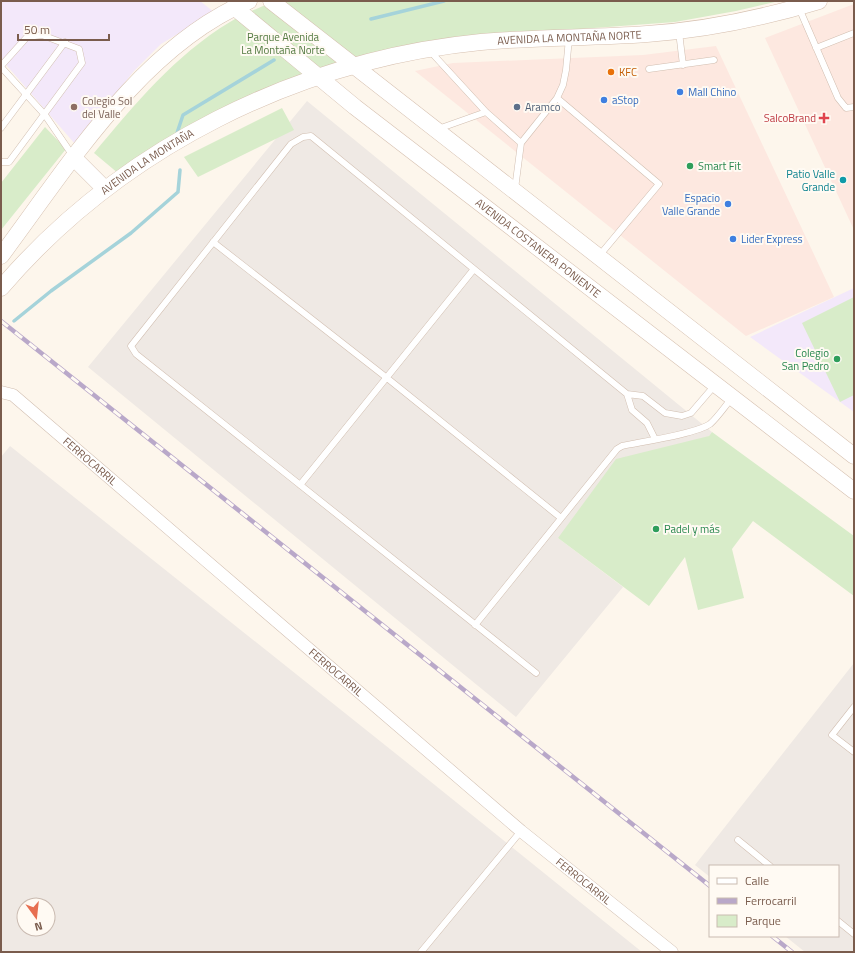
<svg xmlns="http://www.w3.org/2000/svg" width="855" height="953" font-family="'Titillium Web',sans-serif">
<rect width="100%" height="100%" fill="#fdf6ec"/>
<path fill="#fde8e0" d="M 854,4 L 854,230 L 765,38 Z
M 716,46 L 834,297 L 746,336 L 415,71 L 453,63 L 643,55 Z"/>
<path fill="#efe9e4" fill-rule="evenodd" d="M 307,101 L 712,432 L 709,436 L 558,538 L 623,587 L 516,717 L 88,367 Z
M 10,446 L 405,761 L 642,952 L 1,952 L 1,457 ZM 24,905 L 48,905 L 48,929 L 24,929 Z
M 854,663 L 854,952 L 805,952 L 785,936 L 838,936 L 838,866 L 710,866 L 710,877 L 695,865 Z"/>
<path fill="#f3e8fa" d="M 1,1 L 200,1 L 214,12 L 161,44 L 134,71 L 75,144 L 1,59 Z
M 854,288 L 854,412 L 750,337 Z"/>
<path fill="#d8ecc9" d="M 274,1 L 779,1 L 736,11 L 675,22 L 540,32 L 286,87 L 119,174 L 94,153 C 135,104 175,55 230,22 C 244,13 260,8 274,1 Z
M 282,108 L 294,130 L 198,177 L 184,157 Z
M 45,127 L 66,149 L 1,230 L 1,183 Z
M 854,297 L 854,395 L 840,402 L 802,323 Z
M 712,432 L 854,536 L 854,596 L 753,521 L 732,549 L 744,598 L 698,610 L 685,557 L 649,606 L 558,538 L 616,459 L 709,436 Z"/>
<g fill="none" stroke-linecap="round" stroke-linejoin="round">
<path stroke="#a5d3da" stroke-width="3.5" d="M 371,19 L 444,1
M 176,136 L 183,115 L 274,60
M 14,321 L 51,291 L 131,233 L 178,192 L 180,170"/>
<g stroke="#d1beb0" stroke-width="7">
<path id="lane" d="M 799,8 L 838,98 L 846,108 L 854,107
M 679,32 L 683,65
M 816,48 L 854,33
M 430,51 L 486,112 L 521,143
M 1,66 L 27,37 L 42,35 L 79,49 L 82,63 L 9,162 L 1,162
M 1,67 L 45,115 L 73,156
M 649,69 L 714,60
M 557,98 L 659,184 L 599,256
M 1,128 L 65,42
M 438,129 L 486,112
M 515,189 L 521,143 L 557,98 L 563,85 L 566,70 L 569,38
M 213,242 L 387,378 L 561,518
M 627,394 L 632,410 L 647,423 L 655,439
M 300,485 L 474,269
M 475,625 L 617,449 L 622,446 C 640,442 696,434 710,424 C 718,417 725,406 732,398
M 536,673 L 136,354 L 131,346 L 291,144 L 303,137 L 311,136 L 627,394 L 643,396 L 665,413 L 682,416 L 691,413 L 715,385
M 854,707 L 832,735 L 854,752
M 738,840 L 770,866
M 838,921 L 854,934
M 421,952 L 521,831"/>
</g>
<g stroke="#d1beb0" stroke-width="13">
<g id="street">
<path id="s1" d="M 1,392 L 13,395 L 521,831 L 672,952"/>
</g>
</g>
<g stroke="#d6c0b0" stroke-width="17">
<g id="secondary">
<path d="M 271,1 L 854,456"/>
<path id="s2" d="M 234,7 L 355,107 L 854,491"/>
<path d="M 74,158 L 105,189"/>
<path d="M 1,256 C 69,165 141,47 249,1"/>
<path id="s3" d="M 1,288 C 121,148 297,60 481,42 C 536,37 592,38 647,34 C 705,30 763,18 819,1"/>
</g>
</g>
<use href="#lane" stroke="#fff" stroke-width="6"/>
<use href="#street" stroke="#fff" stroke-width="12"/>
<use href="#secondary" stroke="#fff" stroke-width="16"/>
<g stroke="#b9a8c9" stroke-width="4.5">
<path id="rail" d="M 1,321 L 710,886
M 772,936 L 792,952"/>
</g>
<use href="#rail" stroke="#fffaf3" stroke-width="3" stroke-dasharray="9" stroke-linecap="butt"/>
</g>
<circle fill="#e8710a" stroke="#fffaf3" stroke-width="1.5" cx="611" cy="72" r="4"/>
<g fill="#3f7fe0" stroke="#fffaf3" stroke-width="1.5">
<circle cx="680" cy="92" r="4"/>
<circle cx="604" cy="100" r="4"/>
<circle cx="728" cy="204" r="4"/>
<circle cx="733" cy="239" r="4"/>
</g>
<circle fill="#8d6e63" stroke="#fffaf3" stroke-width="1.5" cx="74" cy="107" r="4"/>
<circle fill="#5c6f8a" stroke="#fffaf3" stroke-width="1.5" cx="517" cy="107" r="4"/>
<path fill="#e0444e" stroke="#fffaf3" stroke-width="1.5" d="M822 112h4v4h4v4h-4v4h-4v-4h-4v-4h4z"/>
<g fill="#2e9e5b" stroke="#fffaf3" stroke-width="1.5">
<circle cx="690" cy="166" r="4"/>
<circle cx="837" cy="359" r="4"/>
<circle cx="656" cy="529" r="4"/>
</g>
<circle fill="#0f9aa8" stroke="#fffaf3" stroke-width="1.5" cx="843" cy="180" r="4"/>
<g text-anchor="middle" stroke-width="4" stroke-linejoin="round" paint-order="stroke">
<g font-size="11" fill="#537a41" stroke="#fffaf3">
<text x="283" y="41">Parque Avenida<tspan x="283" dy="13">La Montaña Norte</tspan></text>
</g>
<g font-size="11" fill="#7a5c4d" stroke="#fffaf3">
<text dy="4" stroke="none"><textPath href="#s3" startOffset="641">AVENIDA LA MONTAÑA NORTE</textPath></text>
<text dy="4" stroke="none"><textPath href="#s3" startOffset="194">AVENIDA LA MONTAÑA</textPath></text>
<text dy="4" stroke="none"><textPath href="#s2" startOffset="388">AVENIDA COSTANERA PONIENTE</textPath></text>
<text dy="4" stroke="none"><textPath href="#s1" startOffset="114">FERROCARRIL</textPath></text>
<text dy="4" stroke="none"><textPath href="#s1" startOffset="438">FERROCARRIL</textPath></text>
<text dy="4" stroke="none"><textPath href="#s1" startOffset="762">FERROCARRIL</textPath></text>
</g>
<g font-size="11" fill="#c56008" stroke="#fffaf3" text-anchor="start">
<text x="619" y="76">KFC</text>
</g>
<g font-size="11" fill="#366cbe" stroke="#fffaf3" text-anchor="start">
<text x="688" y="96">Mall Chino</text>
<text x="612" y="104">aStop</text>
<text x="720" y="202" text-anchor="end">Espacio<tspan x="720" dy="13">Valle Grande</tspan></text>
<text x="741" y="243">Lider Express</text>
</g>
<g font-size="11" fill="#785e54" stroke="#fffaf3" text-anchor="start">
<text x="82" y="105">Colegio Sol<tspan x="82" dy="13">del Valle</tspan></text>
</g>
<g font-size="11" fill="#4e5e75" stroke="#fffaf3" text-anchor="start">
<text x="525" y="111">Aramco</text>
</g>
<g font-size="11" fill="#be3a42" stroke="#fffaf3" text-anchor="end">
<text x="816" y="122">SalcoBrand</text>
</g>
<g font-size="11" fill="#27864d" stroke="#fffaf3" text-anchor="start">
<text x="698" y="170">Smart Fit</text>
<text x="829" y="357" text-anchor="end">Colegio<tspan x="829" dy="13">San Pedro</tspan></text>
<text x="664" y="533">Padel y más</text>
</g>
<g font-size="11" fill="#0d838f" stroke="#fffaf3" text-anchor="end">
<text x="835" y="178">Patio Valle<tspan x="835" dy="13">Grande</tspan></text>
</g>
</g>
<rect width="855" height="953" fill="none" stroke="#7a5c4d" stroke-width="4"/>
<rect x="709" y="865" width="130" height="72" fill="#fffaf3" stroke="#cabbb1"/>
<rect x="717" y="878" width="20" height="6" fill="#ffffff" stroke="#cabbb1"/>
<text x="745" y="885" font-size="12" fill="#7a5c4d">Calle</text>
<rect x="717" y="898" width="20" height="6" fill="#b9a8c9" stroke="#cabbb1"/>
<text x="745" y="905" font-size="12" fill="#7a5c4d">Ferrocarril</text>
<rect x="717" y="915" width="20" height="12" fill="#d8ecc9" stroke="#cabbb1"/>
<text x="745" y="925" font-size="12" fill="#7a5c4d">Parque</text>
<g transform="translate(36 917) rotate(165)"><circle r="19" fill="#fffaf3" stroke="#cabbb1"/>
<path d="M0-3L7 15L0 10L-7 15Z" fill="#e76f51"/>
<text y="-6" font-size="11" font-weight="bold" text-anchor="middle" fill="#7a5c4d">N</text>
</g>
<path d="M18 34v6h91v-6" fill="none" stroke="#7a5c4d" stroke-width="2"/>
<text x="24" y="34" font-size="12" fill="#7a5c4d" stroke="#fffaf3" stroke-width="3" paint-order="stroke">50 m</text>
</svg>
